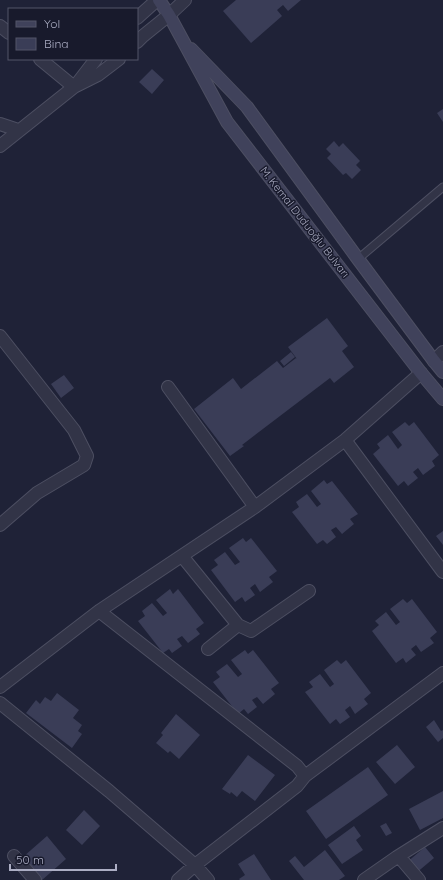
<svg xmlns="http://www.w3.org/2000/svg" width="443" height="880" font-family="Quicksand,sans-serif">
<rect width="100%" height="100%" fill="#1f2237"/>
<path fill="#3a3d57" d="M 236,0 L 301,0 L 288,11 L 283,5 L 277,10 L 282,16 L 251,43 L 223,11 Z
M 152,69 L 164,80 L 152,94 L 139,82 Z
M 443,109 L 443,122 L 437,113 Z
M 334,141 L 339,147 L 343,143 L 360,161 L 356,165 L 361,170 L 352,179 L 346,173 L 343,175 L 327,158 L 331,154 L 326,149 Z
M 327,318 L 348,346 L 342,351 L 354,367 L 334,383 L 330,378 L 242,445 L 244,446 L 230,456 L 194,409 L 233,378 L 241,389 L 277,361 L 283,368 L 296,358 L 297,359 L 288,347 Z
M 291,352 L 295,357 L 284,366 L 280,361 Z
M 64,375 L 74,388 L 61,398 L 51,384 Z
M 405,422 L 409,426 L 414,422 L 439,455 L 432,461 L 435,466 L 423,475 L 418,468 L 413,472 L 418,478 L 408,486 L 404,481 L 398,486 L 373,454 L 380,448 L 377,444 L 388,435 L 398,449 L 402,445 L 392,432 Z
M 324,480 L 327,484 L 332,481 L 358,514 L 350,519 L 354,524 L 342,534 L 336,527 L 331,530 L 336,537 L 327,544 L 323,540 L 317,544 L 292,512 L 299,507 L 296,502 L 307,494 L 317,507 L 321,504 L 311,491 Z
M 443,531 L 443,545 L 436,536 Z
M 243,538 L 246,542 L 251,538 L 277,571 L 269,577 L 273,582 L 260,592 L 255,584 L 250,588 L 255,595 L 245,602 L 242,597 L 235,602 L 211,570 L 218,565 L 214,560 L 225,552 L 235,565 L 240,562 L 229,548 Z
M 170,589 L 173,594 L 178,589 L 204,623 L 196,629 L 200,634 L 188,643 L 182,636 L 177,639 L 182,646 L 172,653 L 169,649 L 163,653 L 138,621 L 145,616 L 142,611 L 152,603 L 163,616 L 167,613 L 156,600 Z
M 403,599 L 407,603 L 412,599 L 437,632 L 430,638 L 434,643 L 421,652 L 416,645 L 411,649 L 416,655 L 406,663 L 403,658 L 396,663 L 372,631 L 379,625 L 375,621 L 386,612 L 396,625 L 400,622 L 390,609 Z
M 245,650 L 248,654 L 253,650 L 279,683 L 271,689 L 275,694 L 263,704 L 257,697 L 252,700 L 257,707 L 248,714 L 244,709 L 238,714 L 213,682 L 220,677 L 216,672 L 227,664 L 238,677 L 242,674 L 231,660 Z
M 337,660 L 341,664 L 346,660 L 371,693 L 364,699 L 368,704 L 355,714 L 350,706 L 345,710 L 350,717 L 340,724 L 336,719 L 330,724 L 305,692 L 313,687 L 309,682 L 320,674 L 330,687 L 334,684 L 324,670 Z
M 57,693 L 79,710 L 73,718 L 82,725 L 78,731 L 82,734 L 72,748 L 26,713 L 36,700 L 40,704 L 45,697 L 51,701 Z
M 176,714 L 200,735 L 179,759 L 170,751 L 168,753 L 156,743 L 163,735 L 161,733 Z
M 434,720 L 441,731 L 443,730 L 443,738 L 438,742 L 426,727 Z
M 397,745 L 415,767 L 395,784 L 376,762 Z
M 248,755 L 275,775 L 255,801 L 242,791 L 237,797 L 231,792 L 230,794 L 222,789 Z
M 368,767 L 388,795 L 326,839 L 306,811 Z
M 443,791 L 443,818 L 420,830 L 409,809 Z
M 84,810 L 100,826 L 82,845 L 66,830 Z
M 386,823 L 392,833 L 386,836 L 380,826 Z
M 354,826 L 361,836 L 356,840 L 363,850 L 342,864 L 328,845 Z
M 47,836 L 66,859 L 42,880 L 23,857 Z
M 425,847 L 434,858 L 415,874 L 406,863 Z
M 325,850 L 345,876 L 339,880 L 304,880 L 289,861 L 295,856 L 304,867 Z
M 254,854 L 271,880 L 240,880 L 239,879 L 245,875 L 238,864 Z"/>
<g fill="none" stroke-linecap="round" stroke-linejoin="round">
<g stroke="#4d4f62" stroke-width="9">
<path id="lane" d="M 358,259 L 443,187"/>
</g>
<g stroke="#4d4f62" stroke-width="14">
<path id="street" d="M 137,18 L 157,0
M 0,26 L 9,33
M 137,42 L 143,36 L 169,15 L 185,0
M 40,59 L 74,87
M 76,85 L 96,59
M 0,124 L 18,130
M 0,146 L 74,87 L 98,75 L 119,59
M 0,336 L 74,430 L 87,456 L 84,465 L 37,493 L 0,525
M 434,361 L 443,352
M 168,387 L 255,507
M 345,440 L 443,572
M 182,556 L 238,625 L 251,631 L 309,591
M 99,611 L 297,766 L 305,776
M 208,649 L 238,625
M 0,687 L 99,611 L 255,507 L 345,440 L 421,373
M 0,703 L 109,791 L 195,865 L 208,880
M 14,856 L 35,880
M 397,857 L 402,860 L 419,880
M 178,880 L 195,865 L 297,786 L 305,776 L 443,673
M 364,880 L 397,857 L 443,828"/>
</g>
<g stroke="#4d4f62" stroke-width="14">
<path id="secondary" d="M 159,0 L 169,15 L 227,122 L 421,373 L 443,399
M 191,49 L 247,107 L 358,259 L 434,361 L 443,372"/>
</g>
<use href="#lane" stroke="#323447" stroke-width="7"/>
<use href="#street" stroke="#323447" stroke-width="12"/>
<use href="#secondary" stroke="#40425b" stroke-width="12"/>
</g>
<g text-anchor="middle" stroke-width="3" stroke-linejoin="round" paint-order="stroke">
<g font-size="11" fill="#acaec4" stroke="#181a2c">
<text transform="translate(305 222) rotate(52)" y="4">M. Kemal Duduoğlu Bulvarı</text>
</g>
</g>
<rect x="8" y="8" width="130" height="52" fill="#181a2c" stroke="#535569"/>
<rect x="16" y="21" width="20" height="6" fill="#40425b" stroke="#535569"/>
<text x="44" y="28" font-size="12" fill="#acaec4">Yol</text>
<rect x="16" y="38" width="20" height="12" fill="#3a3d57" stroke="#535569"/>
<text x="44" y="48" font-size="12" fill="#acaec4">Bina</text>
<path d="M10 864v6h106v-6" fill="none" stroke="#acaec4" stroke-width="2"/>
<text x="16" y="864" font-size="12" fill="#acaec4" stroke="#181a2c" stroke-width="3" paint-order="stroke">50 m</text>
</svg>
